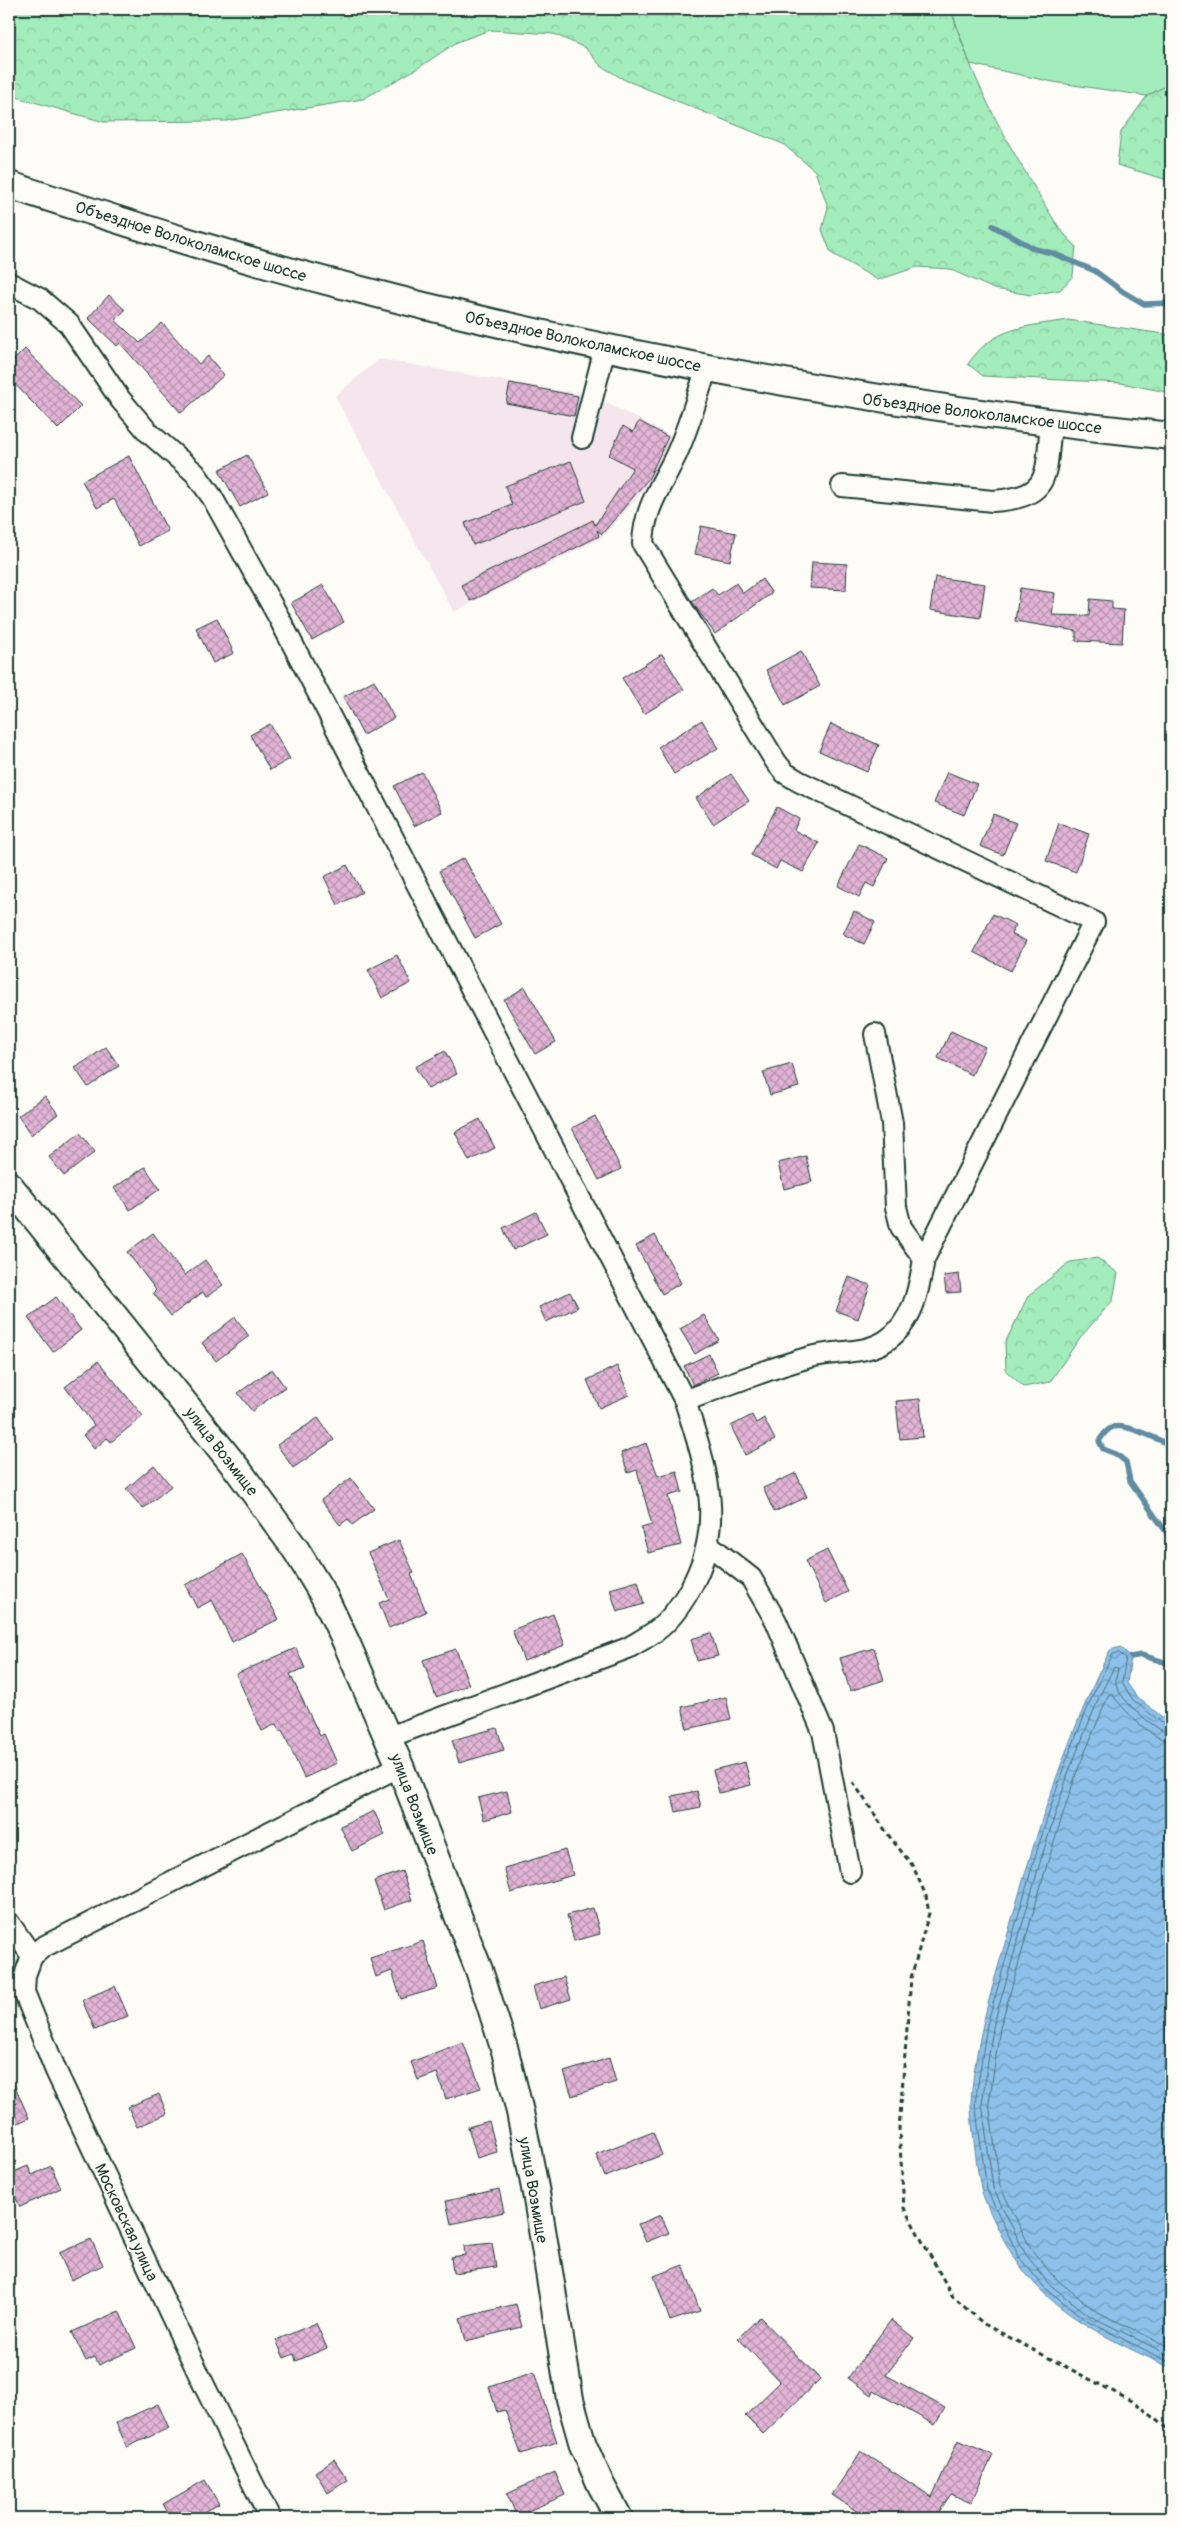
<svg xmlns="http://www.w3.org/2000/svg" width="1180" height="2527" font-family="Pangolin,sans-serif">
<defs>
<pattern id="forest-crowns" width="20" height="18" patternUnits="userSpaceOnUse" patternTransform="scale(1.25)"><rect width="20" height="18" fill="#a3ecbb"/><path d="M2 6a3 3 0 1 1 6 0M12 15a3 3 0 1 1 6 0" fill="none" stroke="#8ccba1"/></pattern>
<pattern id="water-waves" width="16" height="10" patternUnits="userSpaceOnUse" patternTransform="scale(1.25)"><rect width="16" height="10" fill="#8dc1ea"/><path d="M0 5q4-4 8 0t8 0" fill="none" stroke="#739ebe"/></pattern>
<pattern id="building-cross-hatch" width="8" height="8" patternUnits="userSpaceOnUse" patternTransform="scale(1.25)"><rect width="8" height="8" fill="#e3b4d7"/><path d="M0 0l8 8M0 8l8-8" fill="none" stroke="#b794af"/></pattern>
</defs>
<rect width="100%" height="100%" fill="#fdfcf7"/>
<filter id="ink" filterUnits="userSpaceOnUse"><feTurbulence type="fractalNoise" baseFrequency=".02" numOctaves="2"/><feDisplacementMap in="SourceGraphic" scale="10" xChannelSelector="R" yChannelSelector="G"/><feConvolveMatrix kernelMatrix="1 2 1 2 8 2 1 2 1" color-interpolation-filters="sRGB"/></filter>
<g filter="url(#ink)">
<path fill="#f5e6ed" d="M 379,359 L 593,396 L 671,436 L 650,483 L 603,537 L 454,612 L 335,396 Z"/>
<path fill="#a3ecbb" stroke="#619478" d="M 951,9 L 1171,9 L 1171,83 L 1147,96 L 1053,82 L 970,64 Z"/>
<path fill="url(#forest-crowns)" stroke="#619478" d="M 9,9 L 951,9 C 970,75 1002,135 1038,193 C 1049,212 1059,231 1076,246 L 1073,276 L 1060,290 L 1031,295 L 994,289 L 949,269 L 917,267 L 878,280 L 831,253 L 822,230 L 828,207 L 815,171 L 783,144 L 625,80 L 601,66 L 585,48 L 554,34 L 490,30 L 457,42 L 418,68 L 363,99 L 226,121 L 104,122 L 9,95 Z
M 1171,83 L 1171,181 L 1117,165 L 1121,132 L 1147,96 Z
M 1068,320 L 1171,335 L 1171,393 L 1121,383 L 983,376 L 968,364 C 994,326 1025,327 1068,320 Z
M 1097,1258 L 1118,1273 L 1113,1300 L 1079,1339 L 1050,1382 L 1024,1387 L 1006,1371 L 1005,1343 L 1028,1296 L 1070,1262 Z"/>
<path fill="url(#water-waves)" stroke="#618ca1" d="M 1121,1647 L 1131,1657 L 1127,1683 L 1137,1697 L 1171,1724 L 1171,2368 C 1113,2341 1052,2315 1016,2260 C 1006,2246 987,2208 982,2192 C 978,2179 970,2115 971,2101 C 975,2043 992,1988 1008,1933 C 1035,1836 1065,1741 1110,1650 Z"/>
<g fill="none" stroke-linecap="round" stroke-linejoin="round">
<path stroke="#4b727d" stroke-width="1" d="M 1171,1728 L 1166,1726 L 1133,1700 L 1122,1683 L 1126,1658 L 1119,1653 L 1113,1654 L 1094,1692 L 1063,1769 L 1035,1857 L 987,2025 L 975,2103 L 987,2190 L 1019,2257 L 1044,2287 L 1087,2321 L 1171,2363
M 1171,1734 C 1158,1733 1119,1699 1116,1685 C 1115,1680 1117,1674 1118,1669 L 1114,1667 L 1100,1695 L 1069,1771 L 1041,1859 L 993,2027 L 982,2103 L 993,2188 L 1025,2253 L 1048,2283 L 1090,2316 L 1171,2356
M 1171,1741 C 1152,1741 1123,1709 1112,1694 L 1109,1694 L 1076,1774 L 1048,1861 L 1000,2028 L 989,2103 L 1000,2186 L 1031,2249 L 1054,2277 L 1094,2310 L 1171,2348"/>
<path stroke="#618ca1" stroke-width="5.5" d="M 993,226 L 1035,249 L 1052,253 L 1095,271 L 1122,291 L 1144,304 L 1171,303
M 1171,1445 C 1158,1440 1127,1423 1113,1427 C 1107,1429 1103,1435 1099,1441 L 1103,1449 L 1116,1454 L 1126,1462 L 1130,1481 L 1169,1536 L 1171,1549
M 1131,1657 L 1141,1655 L 1171,1664"/>
</g>
<path fill="url(#building-cross-hatch)" stroke="#1f3d34" d="M 109,295 L 125,310 L 115,320 L 140,343 L 162,323 L 199,364 L 208,356 L 224,375 L 181,413 L 120,343 L 117,346 L 88,318 Z
M 25,349 L 81,406 L 58,429 L 9,378 L 9,365 Z
M 510,383 L 578,396 L 574,416 L 506,403 Z
M 639,421 L 668,437 L 649,478 L 602,534 L 597,530 L 599,536 L 471,601 L 461,585 L 593,520 L 595,525 L 633,468 L 609,455 L 623,426 L 633,432 Z
M 247,455 L 268,492 L 240,507 L 219,470 Z
M 129,456 L 168,531 L 139,546 L 114,499 L 97,508 L 82,481 Z
M 571,461 L 586,501 L 473,545 L 465,523 L 512,505 L 505,486 Z
M 701,526 L 736,533 L 730,561 L 695,554 Z
M 812,562 L 847,564 L 846,590 L 810,588 Z
M 935,577 L 985,584 L 980,618 L 930,610 Z
M 762,579 L 772,593 L 715,634 L 692,602 L 712,588 L 718,595 L 736,583 L 743,593 Z
M 323,585 L 344,622 L 312,640 L 291,603 Z
M 1020,588 L 1055,593 L 1052,615 L 1089,616 L 1090,599 L 1112,601 L 1112,609 L 1124,610 L 1122,643 L 1076,641 L 1076,631 L 1015,621 Z
M 217,618 L 234,653 L 213,663 L 196,628 Z
M 801,651 L 820,686 L 785,705 L 766,670 Z
M 662,654 L 684,690 L 644,714 L 622,678 Z
M 374,680 L 394,718 L 363,735 L 343,697 Z
M 702,720 L 718,748 L 674,774 L 658,747 Z
M 270,724 L 290,759 L 270,770 L 250,735 Z
M 831,724 L 879,745 L 867,772 L 819,751 Z
M 422,772 L 442,812 L 414,826 L 394,786 Z
M 947,772 L 977,784 L 964,815 L 934,803 Z
M 731,774 L 749,801 L 713,824 L 696,798 Z
M 777,807 L 799,819 L 794,830 L 819,843 L 803,872 L 780,861 L 776,869 L 751,855 Z
M 993,814 L 1016,823 L 1003,855 L 980,846 Z
M 1059,823 L 1089,834 L 1076,872 L 1046,861 Z
M 859,844 L 888,858 L 874,887 L 866,883 L 859,897 L 838,886 Z
M 464,858 L 501,924 L 475,938 L 439,871 Z
M 347,865 L 362,892 L 338,905 L 324,877 Z
M 854,911 L 875,922 L 864,944 L 843,934 Z
M 993,914 L 1016,925 L 1011,934 L 1026,941 L 1011,971 L 974,952 Z
M 397,955 L 411,983 L 382,998 L 368,970 Z
M 525,987 L 556,1042 L 535,1054 L 504,1000 Z
M 951,1031 L 985,1047 L 972,1075 L 938,1058 Z
M 106,1047 L 119,1066 L 88,1087 L 75,1068 Z
M 445,1051 L 457,1074 L 428,1089 L 415,1067 Z
M 792,1064 L 799,1087 L 770,1095 L 763,1072 Z
M 45,1096 L 58,1114 L 31,1135 L 18,1116 Z
M 595,1116 L 621,1169 L 599,1180 L 572,1128 Z
M 480,1119 L 495,1148 L 469,1161 L 455,1132 Z
M 80,1133 L 95,1152 L 64,1176 L 49,1157 Z
M 806,1156 L 812,1182 L 784,1189 L 778,1163 Z
M 145,1167 L 160,1189 L 130,1210 L 114,1188 Z
M 536,1212 L 547,1234 L 513,1250 L 503,1228 Z
M 153,1233 L 185,1275 L 205,1260 L 223,1285 L 206,1297 L 203,1292 L 171,1316 L 153,1293 L 156,1290 L 127,1252 Z
M 655,1235 L 681,1283 L 662,1294 L 636,1246 Z
M 959,1274 L 961,1292 L 946,1293 L 944,1276 Z
M 849,1277 L 870,1285 L 858,1319 L 836,1311 Z
M 570,1292 L 578,1307 L 546,1322 L 539,1307 Z
M 56,1297 L 81,1330 L 53,1352 L 28,1318 Z
M 704,1315 L 719,1340 L 695,1354 L 680,1329 Z
M 235,1317 L 249,1336 L 216,1361 L 202,1343 Z
M 709,1354 L 718,1373 L 693,1385 L 684,1366 Z
M 98,1361 L 143,1416 L 111,1442 L 107,1438 L 94,1449 L 83,1435 L 94,1425 L 65,1387 Z
M 617,1366 L 629,1395 L 599,1408 L 587,1380 Z
M 272,1369 L 285,1387 L 252,1411 L 238,1393 Z
M 920,1399 L 923,1437 L 900,1439 L 896,1401 Z
M 752,1415 L 756,1423 L 764,1418 L 775,1440 L 745,1455 L 731,1426 Z
M 318,1418 L 334,1440 L 293,1468 L 277,1445 Z
M 646,1443 L 658,1476 L 677,1471 L 682,1492 L 668,1496 L 681,1545 L 648,1553 L 641,1528 L 652,1525 L 637,1470 L 628,1473 L 621,1453 Z
M 154,1465 L 171,1486 L 143,1509 L 126,1489 Z
M 796,1473 L 807,1497 L 774,1512 L 763,1488 Z
M 351,1478 L 374,1509 L 352,1525 L 348,1519 L 340,1525 L 321,1500 Z
M 399,1540 L 414,1573 L 411,1574 L 426,1612 L 389,1628 L 379,1603 L 389,1599 L 368,1553 Z
M 827,1550 L 848,1592 L 826,1603 L 805,1561 Z
M 242,1554 L 279,1619 L 232,1642 L 212,1600 L 197,1608 L 185,1585 Z
M 638,1581 L 644,1604 L 617,1612 L 610,1589 Z
M 553,1614 L 565,1645 L 524,1661 L 512,1630 Z
M 711,1633 L 718,1656 L 697,1661 L 691,1639 Z
M 296,1648 L 305,1668 L 290,1674 L 320,1736 L 324,1734 L 337,1763 L 304,1778 L 282,1730 L 280,1732 L 276,1724 L 262,1731 L 236,1674 Z
M 874,1648 L 884,1680 L 850,1691 L 840,1658 Z
M 456,1649 L 469,1685 L 436,1697 L 423,1660 Z
M 726,1697 L 731,1719 L 687,1729 L 682,1707 Z
M 497,1728 L 504,1750 L 459,1763 L 452,1740 Z
M 745,1762 L 751,1785 L 719,1793 L 713,1770 Z
M 507,1791 L 512,1812 L 484,1820 L 478,1798 Z
M 697,1791 L 701,1807 L 676,1812 L 672,1796 Z
M 374,1811 L 385,1835 L 352,1851 L 340,1826 Z
M 565,1850 L 573,1875 L 511,1893 L 504,1868 Z
M 402,1871 L 412,1900 L 384,1910 L 374,1881 Z
M 593,1908 L 600,1934 L 574,1941 L 567,1915 Z
M 423,1941 L 438,1988 L 401,1999 L 392,1971 L 376,1977 L 370,1958 Z
M 564,1977 L 571,1999 L 539,2009 L 533,1986 Z
M 115,1986 L 128,2016 L 95,2030 L 82,2000 Z
M 463,2042 L 481,2088 L 446,2099 L 437,2073 L 418,2080 L 411,2062 Z
M 609,2058 L 616,2082 L 572,2096 L 564,2072 Z
M 9,2073 L 29,2118 L 9,2127 Z
M 159,2094 L 167,2114 L 137,2127 L 128,2107 Z
M 489,2121 L 497,2152 L 477,2158 L 468,2127 Z
M 653,2132 L 662,2155 L 605,2177 L 596,2154 Z
M 28,2166 L 32,2175 L 51,2166 L 61,2188 L 20,2207 L 9,2183 L 9,2174 Z
M 499,2189 L 504,2212 L 451,2224 L 446,2201 Z
M 661,2215 L 669,2233 L 646,2242 L 638,2224 Z
M 91,2239 L 103,2265 L 71,2280 L 59,2253 Z
M 492,2243 L 496,2267 L 453,2273 L 451,2257 L 465,2255 L 464,2246 Z
M 683,2265 L 700,2311 L 670,2321 L 654,2276 Z
M 516,2304 L 522,2327 L 466,2341 L 460,2318 Z
M 119,2311 L 136,2348 L 99,2365 L 95,2357 L 86,2361 L 72,2332 Z
M 760,2317 L 820,2379 L 763,2434 L 745,2416 L 780,2382 L 738,2338 Z
M 891,2320 L 914,2338 L 886,2375 L 945,2408 L 935,2425 L 874,2391 L 872,2395 L 848,2378 Z
M 316,2323 L 327,2348 L 296,2361 L 294,2354 L 284,2358 L 276,2340 Z
M 534,2372 L 557,2442 L 521,2454 L 505,2410 L 497,2412 L 489,2387 Z
M 158,2404 L 169,2428 L 127,2447 L 116,2423 Z
M 958,2440 L 993,2455 L 971,2503 L 951,2494 L 935,2518 L 867,2518 L 832,2495 L 861,2451 L 932,2497 Z
M 334,2459 L 348,2480 L 328,2493 L 315,2472 Z
M 555,2472 L 565,2495 L 517,2516 L 507,2494 Z
M 205,2480 L 219,2504 L 194,2518 L 171,2518 L 163,2504 Z"/>
<g fill="none" stroke-linecap="round" stroke-linejoin="round">
<g stroke="#1f3d34" stroke-width="24">
<path id="minor" d="M 9,283 L 40,299 L 69,324 L 120,399 L 148,432 L 195,473 L 212,497 L 278,616 L 685,1401 C 706,1468 727,1523 690,1589 C 682,1603 671,1620 657,1630 C 648,1637 638,1642 628,1648 L 389,1737
M 582,438 L 605,348
M 842,486 L 993,501 C 1053,497 1045,474 1051,424
M 875,1034 L 892,1123 L 896,1207 L 901,1227 L 924,1259
M 685,1401 C 726,1385 768,1369 810,1357 C 836,1350 865,1355 887,1340 C 914,1321 919,1288 924,1259 L 1094,922 L 800,782 L 785,773 L 776,762 L 643,544 C 644,508 661,487 676,455 C 689,427 697,396 707,368
M 709,1545 L 751,1578 L 776,1621 L 823,1732 L 850,1872
M 9,1923 L 32,1956 L 25,1975 L 24,1992 L 56,2071 L 203,2383 L 270,2518
M 32,1956 L 43,1947 L 400,1766"/>
</g>
<g stroke="#1f3d34" stroke-width="30">
<path id="major" d="M 9,185 C 115,219 222,254 330,282 C 607,355 886,407 1171,436
M 9,1185 L 238,1470 L 296,1550 L 324,1596 L 346,1642 L 400,1766 L 479,1970 L 505,2051 L 520,2112 L 536,2193 L 570,2399 L 583,2445 L 601,2485 L 619,2518"/>
</g>
<path stroke="#1f3d34" stroke-width="3" stroke-dasharray="5 4" stroke-linecap="butt" d="M 853,1782 L 889,1836 L 913,1866 L 926,1896 L 929,1913 L 911,1978 L 899,2129 L 904,2208 L 953,2297 L 984,2324 L 1137,2404 L 1171,2431"/>
<use href="#minor" stroke="#fdfcf7" stroke-width="20"/>
<use href="#major" stroke="#fdfcf7" stroke-width="26"/>
</g>
</g>
<g text-anchor="middle" stroke-width="4.5" stroke-linejoin="round" paint-order="stroke">
<g font-size="16" fill="#1f3d34" stroke="#fdfcf7">
<text transform="translate(191 241) rotate(17)" y="6">Объездное Волоколамское шоссе</text>
<text transform="translate(583 341) rotate(12)" y="6">Объездное Волоколамское шоссе</text>
<text transform="translate(982 413) rotate(7)" y="6">Объездное Волоколамское шоссе</text>
<text transform="translate(222 1451) rotate(52)" y="6">улица Возмище</text>
<text transform="translate(415 1804) rotate(69)" y="6">улица Возмище</text>
<text transform="translate(534 2190) rotate(80)" y="6">улица Возмище</text>
<text transform="translate(127 2222) rotate(65)" y="6">Московская улица</text>
</g>
</g>
<rect width="1180" height="2527" fill="none" stroke="#fdfcf7" stroke-width="30"/>
<rect x="15" y="15" width="1150" height="2497" fill="none" stroke="#1f3d34" stroke-width="2" filter="url(#ink)"/>
</svg>
